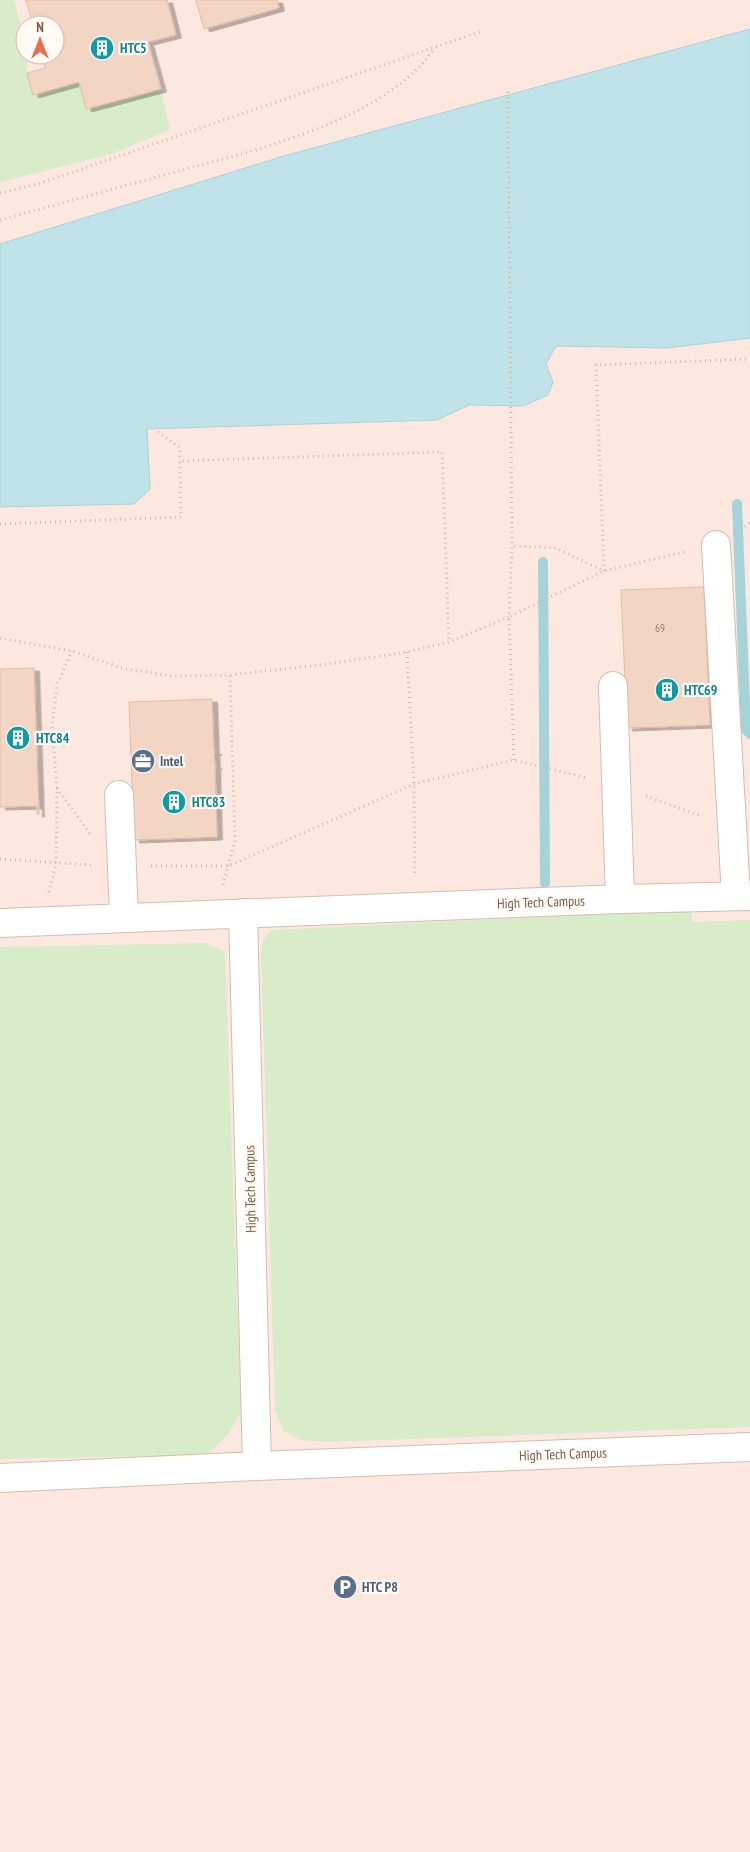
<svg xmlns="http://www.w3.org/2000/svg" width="750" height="1852" font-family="'PT Sans Narrow',sans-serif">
<defs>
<filter id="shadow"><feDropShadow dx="5.5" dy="3" stdDeviation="0" flood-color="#0004"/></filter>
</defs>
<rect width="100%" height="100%" fill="#fdf6ec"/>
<path fill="#fde8e0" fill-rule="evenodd" d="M 0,0 L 750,0 L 750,1852 L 0,1852 ZM 25,25 L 55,25 L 55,55 L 25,55 Z"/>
<path fill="#d8ecc9" d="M 0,0 L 14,0 L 25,41 L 25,55 L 27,55 L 27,73 L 33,94 L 79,82 L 86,109 L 161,89 L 170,130 L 111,154 L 0,182 Z
M 691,910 L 692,922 L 750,920 L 750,1427 L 327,1442 L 300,1440 L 283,1430 L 275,1410 L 261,953 L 263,941 L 271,930 Z
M 206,943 L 225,951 L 241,1413 L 228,1434 L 208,1455 L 0,1459 L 0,947 Z"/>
<path fill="#bfe3e8" stroke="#a5d3da" d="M 750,29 L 750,338 L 667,348 L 556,346 L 546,364 L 553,382 L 548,395 L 523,406 L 469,405 L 437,420 L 147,429 L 150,489 L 134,504 L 0,507 L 0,244 L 284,156 Z"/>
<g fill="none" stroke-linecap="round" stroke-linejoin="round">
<path stroke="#a5d3da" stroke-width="10" d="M 737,504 L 746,730 L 750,734
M 543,562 L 545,883"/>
</g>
<path fill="#f3d5c3" stroke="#e6bba3" filter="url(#shadow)" d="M 26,0 L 167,0 L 176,35 L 148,42 L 161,89 L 86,109 L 79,82 L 33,95 L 27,73 L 45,68 L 41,55 L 55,55 L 55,25 L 33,25 Z
M 196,0 L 277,0 L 279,8 L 204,29 Z
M 704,587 L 710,725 L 627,728 L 621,590 Z
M 34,668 L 39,814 L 37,814 L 37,806 L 0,807 L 0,669 Z
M 212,699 L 214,752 L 217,752 L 214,752 L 215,766 L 217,766 L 215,767 L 217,837 L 134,840 L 129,702 Z"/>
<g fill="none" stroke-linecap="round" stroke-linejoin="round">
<g stroke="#d1beb0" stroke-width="30">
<path id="minor" d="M 716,545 L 736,896
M 613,686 L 620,899
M 119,795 L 124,917
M 243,913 L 257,1466
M 0,923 L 620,899 L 750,896
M 0,1478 L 257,1466 L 750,1447"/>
</g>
<path stroke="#d9b8a5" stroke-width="3" stroke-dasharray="1 4" stroke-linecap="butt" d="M 508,92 L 512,546
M 0,193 L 38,184 L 482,31
M 0,220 L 256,150 C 318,130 395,104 434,49
M 158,432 L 180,448 L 180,461
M 0,524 L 181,517 L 180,461 L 442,452 L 449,642
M 741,530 L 750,523
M 0,638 L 72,651 L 125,669 L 172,676 L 230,675 L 320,665 L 407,652 L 449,642 L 509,617 L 512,546 L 556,548 L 604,571 L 596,365 L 750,359
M 407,652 L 414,784 L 415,876
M 514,760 L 509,617 L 604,571 L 688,551
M 57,788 L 90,834
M 646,796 L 701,816
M 0,859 L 92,865
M 151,866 L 228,866 L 414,784 L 514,760 L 587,778
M 223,885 L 235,841 L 230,676
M 49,892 L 56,864 L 57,788 L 52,727 L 57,685 L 72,651"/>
<use href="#minor" stroke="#fff" stroke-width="28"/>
</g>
<defs>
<g id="building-disc" transform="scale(1.25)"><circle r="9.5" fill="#0f9aa8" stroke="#fffaf3"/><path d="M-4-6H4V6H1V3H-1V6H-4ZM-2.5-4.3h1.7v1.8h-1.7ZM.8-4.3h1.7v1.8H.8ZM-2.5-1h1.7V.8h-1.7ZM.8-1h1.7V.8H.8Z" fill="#fff"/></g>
<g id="office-disc" transform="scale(1.25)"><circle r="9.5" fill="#5c6f8a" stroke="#fffaf3"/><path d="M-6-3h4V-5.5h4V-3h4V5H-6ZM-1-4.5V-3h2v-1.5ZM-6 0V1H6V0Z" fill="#fff"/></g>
<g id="parking-disc" transform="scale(1.25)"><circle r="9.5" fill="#5c6f8a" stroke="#fffaf3"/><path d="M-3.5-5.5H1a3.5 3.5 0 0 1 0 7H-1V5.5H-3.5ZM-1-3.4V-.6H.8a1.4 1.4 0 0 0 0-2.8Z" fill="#fff"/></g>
</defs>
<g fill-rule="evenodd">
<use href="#building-disc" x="102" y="48"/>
<use href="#building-disc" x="667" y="690"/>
<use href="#building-disc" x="18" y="738"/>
<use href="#office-disc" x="143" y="761"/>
<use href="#building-disc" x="174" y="802"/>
<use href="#parking-disc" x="345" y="1587"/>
</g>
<g text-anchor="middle" stroke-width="4.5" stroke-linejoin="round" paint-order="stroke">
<g font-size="11" fill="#987a6a">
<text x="660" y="632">69</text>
</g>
<g font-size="14" font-weight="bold" fill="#0d838f" stroke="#fffaf3" text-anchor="start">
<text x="120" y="53">HTC5</text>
<text x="684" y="695">HTC69</text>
<text x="36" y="743">HTC84</text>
<text x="192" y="807">HTC83</text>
</g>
<g font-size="14" font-weight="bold" fill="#4e5e75" stroke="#fffaf3" text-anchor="start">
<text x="160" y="766">Intel</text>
<text x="362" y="1592">HTC P8</text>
</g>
<g font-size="14" fill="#7a5c4d" stroke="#fffaf3">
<text transform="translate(541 902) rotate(-2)" y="5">High Tech Campus</text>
<text transform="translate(250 1189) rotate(-91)" y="5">High Tech Campus</text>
<text transform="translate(563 1454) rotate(-2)" y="5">High Tech Campus</text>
</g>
</g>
<g transform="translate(40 40)"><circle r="24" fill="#fffaf3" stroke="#cabbb1"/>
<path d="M0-4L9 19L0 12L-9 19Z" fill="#e76f51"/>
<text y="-8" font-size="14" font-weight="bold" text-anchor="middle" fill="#7a5c4d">N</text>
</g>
</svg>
